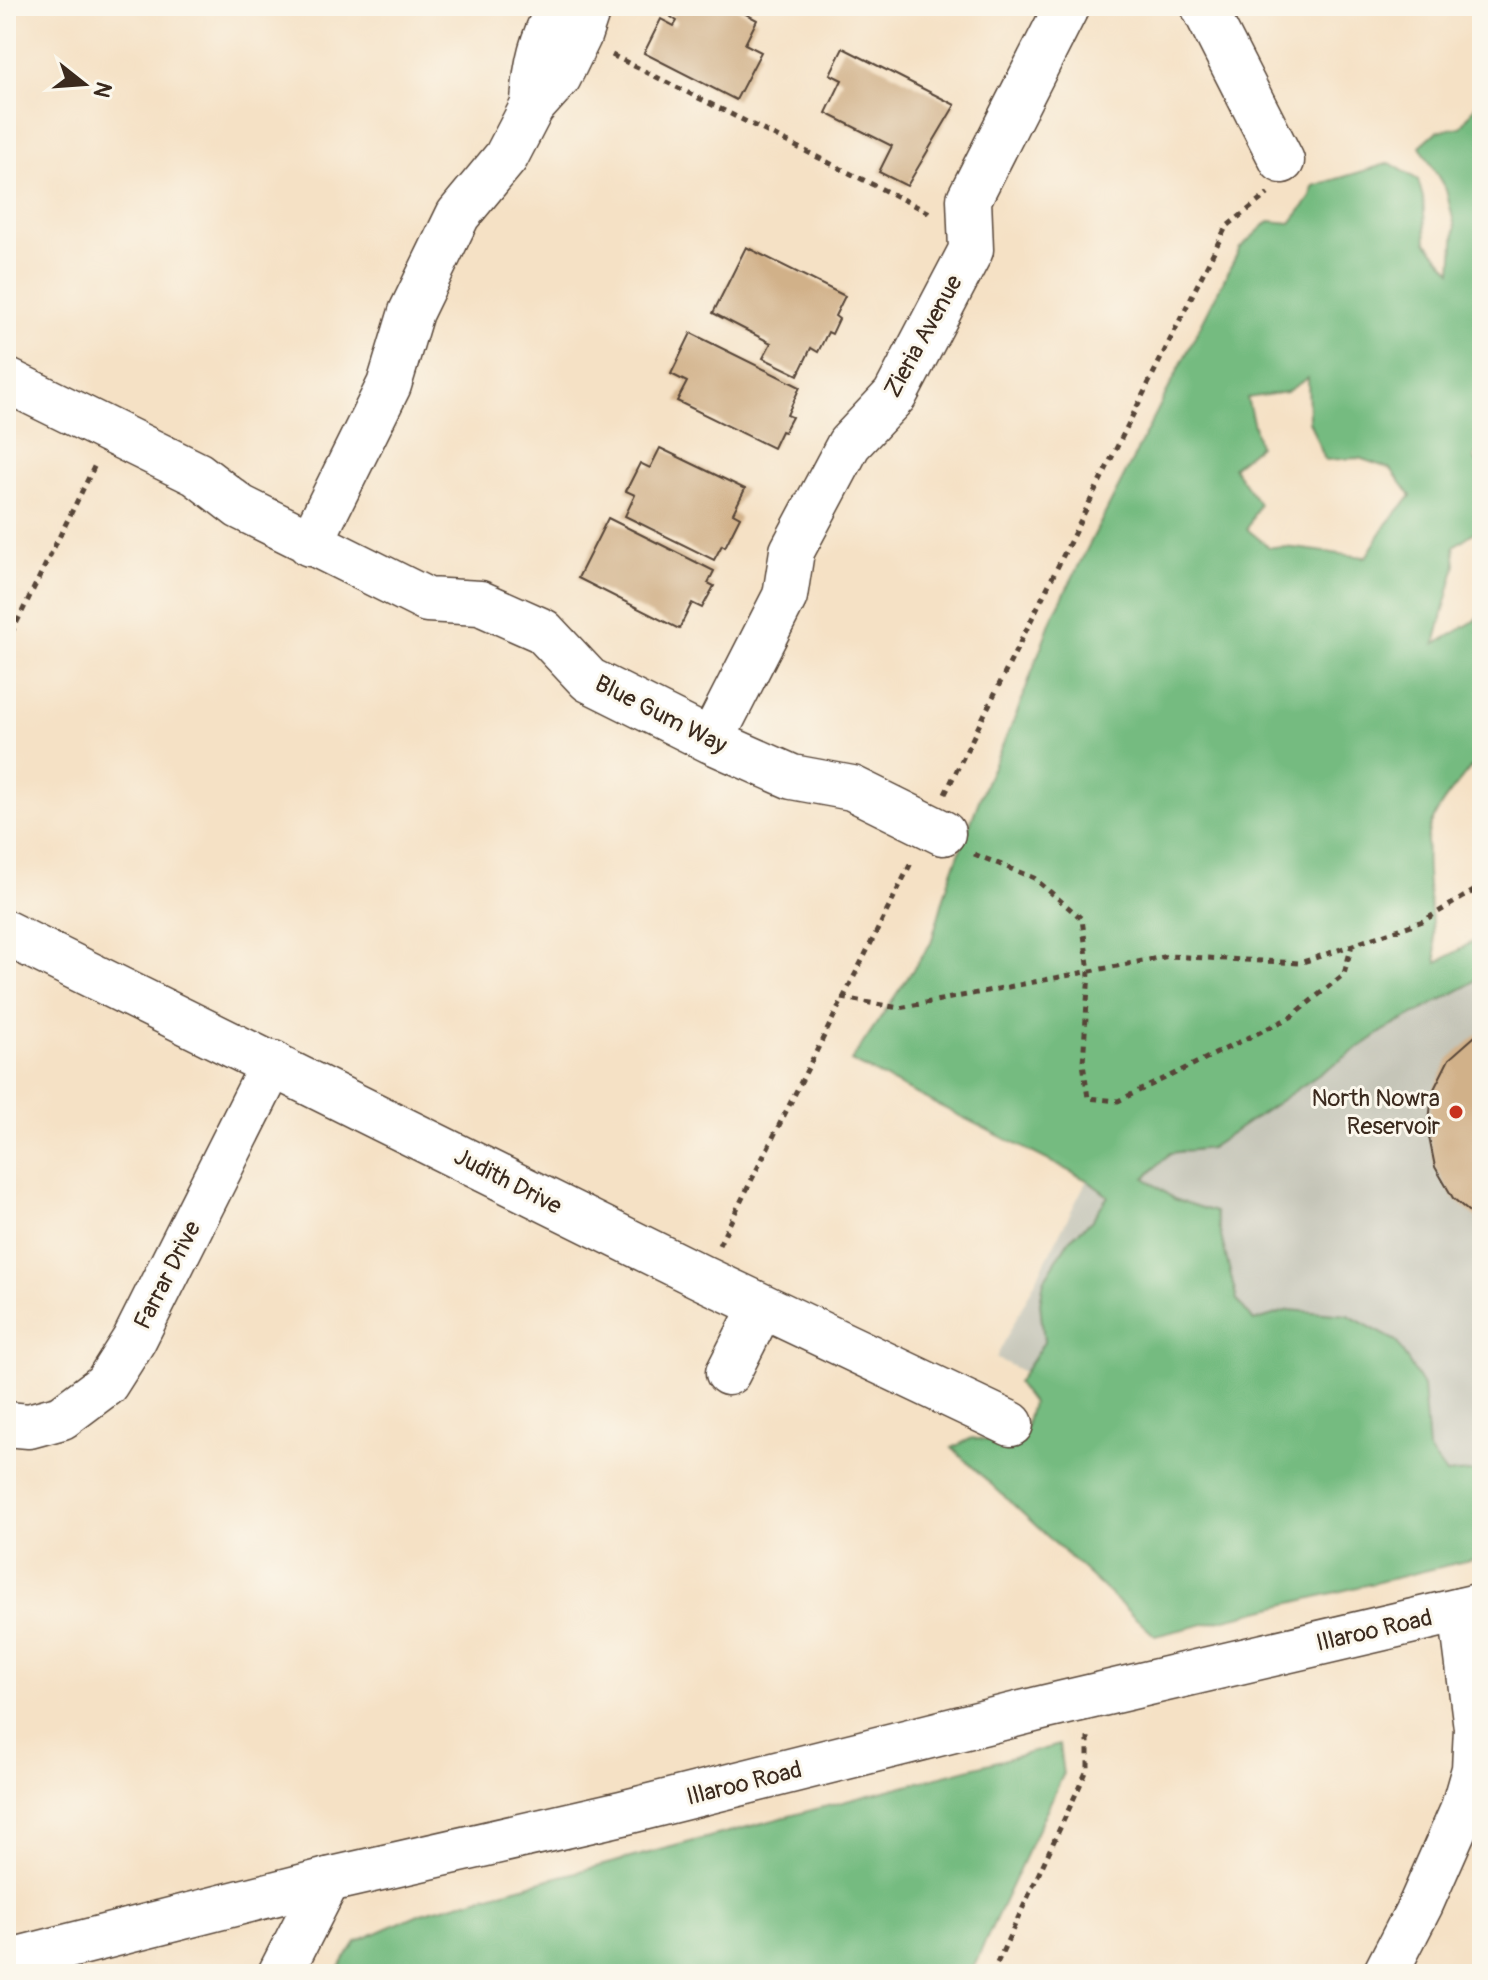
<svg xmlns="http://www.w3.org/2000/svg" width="1488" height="1980" font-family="Pangolin,sans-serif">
<rect width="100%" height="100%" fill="#fbf7ec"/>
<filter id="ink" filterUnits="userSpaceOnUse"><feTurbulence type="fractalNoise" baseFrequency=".0125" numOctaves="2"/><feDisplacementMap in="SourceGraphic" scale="16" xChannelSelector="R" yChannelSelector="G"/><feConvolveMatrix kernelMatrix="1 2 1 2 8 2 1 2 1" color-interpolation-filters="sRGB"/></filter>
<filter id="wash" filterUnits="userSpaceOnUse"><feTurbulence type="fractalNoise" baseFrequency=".006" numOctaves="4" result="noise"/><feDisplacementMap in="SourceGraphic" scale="32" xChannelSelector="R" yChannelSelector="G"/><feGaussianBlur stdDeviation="1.8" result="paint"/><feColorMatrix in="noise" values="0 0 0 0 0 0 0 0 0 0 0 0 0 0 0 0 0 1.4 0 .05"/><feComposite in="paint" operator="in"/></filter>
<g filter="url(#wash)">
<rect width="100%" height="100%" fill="#f5e1c5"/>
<path fill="#c5c5b8" d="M 1482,936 L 1482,1549 L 1411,1567 L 996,1358 L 1087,1180 Z"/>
<path fill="#75bb80" stroke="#58724f" stroke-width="2" fill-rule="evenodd" d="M 1482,96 L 1482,445 L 1474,458 L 1482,469 L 1482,527 L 1454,546 L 1456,565 L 1435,644 L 1476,620 L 1482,612 L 1482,777 L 1471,767 C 1457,785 1436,807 1429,830 C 1421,859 1434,931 1437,963 L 1482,936 L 1482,975 L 1469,985 L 1385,1030 L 1210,1148 L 1170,1153 L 1145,1178 L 1174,1199 L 1215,1212 L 1237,1300 L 1254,1321 L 1289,1310 L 1348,1315 L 1396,1341 L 1423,1386 L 1428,1449 L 1446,1474 L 1482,1471 L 1482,1557 L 1155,1636 L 952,1448 L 972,1438 L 997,1442 L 1022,1442 L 1032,1403 L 1017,1383 L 1044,1342 L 1040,1303 L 1044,1280 L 1069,1240 L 1091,1221 L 1108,1196 L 1087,1180 L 851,1061 L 931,943 L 949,880 L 986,782 L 1017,713 L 1051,620 L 1240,248 L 1269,221 L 1291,223 L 1311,197 L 1313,186 L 1390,163 L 1418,180 L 1423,198 L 1426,242 L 1452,271 L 1455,227 L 1446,190 L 1420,146 L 1437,131 L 1461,127 ZM 1308,378 L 1309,421 L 1325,460 L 1359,458 L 1391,469 L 1411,496 L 1387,523 L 1366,557 C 1332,555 1304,546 1269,547 L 1247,529 L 1259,504 L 1233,467 L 1259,446 L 1247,398 L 1286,392 Z
M 1059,1745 L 1063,1775 L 970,1974 L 335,1974 L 356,1942 L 421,1913 Z"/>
<g id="blocks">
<path fill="#d1b189" d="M 677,6 L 731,6 L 757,20 L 745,44 L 761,52 L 736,100 L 644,53 L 661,19 L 674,26 L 677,21 L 671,17 Z
M 843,48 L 955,105 L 907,186 L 879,172 L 892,146 L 826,113 L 842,80 L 830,74 Z
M 746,247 L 845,296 L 835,316 L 839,319 L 832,334 L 828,332 L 818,352 L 811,348 L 798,375 L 763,358 L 771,343 L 713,313 Z
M 691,333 L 800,387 L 787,415 L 792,417 L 784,432 L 781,431 L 773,448 L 677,401 L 687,382 L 671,374 Z
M 660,448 L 745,489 L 733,513 L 740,517 L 725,547 L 722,545 L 714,560 L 625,516 L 635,495 L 626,491 L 640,463 L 650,468 Z
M 608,518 L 714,571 L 708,583 L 714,586 L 702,608 L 692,603 L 679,629 L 578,578 Z
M 1482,1030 L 1482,1223 L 1453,1198 L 1435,1167 L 1428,1132 L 1432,1093 L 1449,1059 Z"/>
</g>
</g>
<g filter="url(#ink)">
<use href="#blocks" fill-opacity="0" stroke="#574537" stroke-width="2"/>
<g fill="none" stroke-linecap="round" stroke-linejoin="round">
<g stroke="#574537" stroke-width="47">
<path id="minor" d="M 1203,6 L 1282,161
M 533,101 C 536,61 541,42 559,6
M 6,380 L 197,474 L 240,507 L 427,600 L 480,603 L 543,631 L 589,680 L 711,741 L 792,777 L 852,788 L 943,833
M 310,544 L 389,385 L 411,312 L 458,215 L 506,157 L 532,107 L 559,77 L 579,36 L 589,6
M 711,741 L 785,596 L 792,551 L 849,444 L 895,395 L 971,250 L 969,199 L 1067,6
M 6,933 L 703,1278 L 1011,1424
M 728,1373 L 762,1306
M 6,1424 L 29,1426 L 62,1417 L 106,1384 L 134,1340 L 273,1063
M 280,1974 L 328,1880
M 1385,1974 L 1421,1904 L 1462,1811 L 1474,1769 L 1476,1728 L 1461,1610"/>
</g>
<g stroke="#574537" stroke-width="47">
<path id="major" d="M 6,1962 L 328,1880 L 622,1813 L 1042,1708 L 1482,1605"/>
</g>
<path stroke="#574537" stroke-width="5" stroke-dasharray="6 6" stroke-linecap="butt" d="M 612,55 L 930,213 L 932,212
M 6,644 L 95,465
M 945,794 L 1226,227 L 1268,194
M 974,854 L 1034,878 L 1082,919 L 1089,972 L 1083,1063 L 1088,1098 L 1118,1101 L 1291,1017 L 1344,974 L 1352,945
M 842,998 L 899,1008 L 1169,956 L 1300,963 L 1423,921 L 1482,886
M 719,1245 C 783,1117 848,989 912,861
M 992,1974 L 1088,1768 L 1088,1735"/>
<use href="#minor" stroke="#fff" stroke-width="44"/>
<use href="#major" stroke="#fff" stroke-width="44"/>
</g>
</g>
<circle fill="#c8321e" stroke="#fbf7ec" stroke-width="3" cx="1456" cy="1112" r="8"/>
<g text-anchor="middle" stroke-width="6" stroke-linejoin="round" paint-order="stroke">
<g font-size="24" fill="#3b2a1e" stroke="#fbf7ec">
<text transform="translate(923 336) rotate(-61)" y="8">Zieria Avenue</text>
<text transform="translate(661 714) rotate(27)" y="8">Blue Gum Way</text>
<text transform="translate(508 1181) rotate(27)" y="8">Judith Drive</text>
<text transform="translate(167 1275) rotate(-63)" y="8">Farrar Drive</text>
<text transform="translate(1374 1630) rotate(-13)" y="8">Illaroo Road</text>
<text transform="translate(744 1783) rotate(-14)" y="8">Illaroo Road</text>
</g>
<g font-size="24" fill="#3b2a1e" stroke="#fbf7ec" text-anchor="end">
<text x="1440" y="1106">North Nowra<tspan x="1440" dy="28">Reservoir</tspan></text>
</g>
</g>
<rect width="1488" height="1980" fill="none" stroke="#fbf7ec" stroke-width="32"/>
<g transform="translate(84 84) rotate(107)" stroke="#fbf7ec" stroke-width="6" paint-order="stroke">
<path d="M0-6L14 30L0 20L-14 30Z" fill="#3b2a1e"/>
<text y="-12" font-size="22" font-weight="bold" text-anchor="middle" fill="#3b2a1e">N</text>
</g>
</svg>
